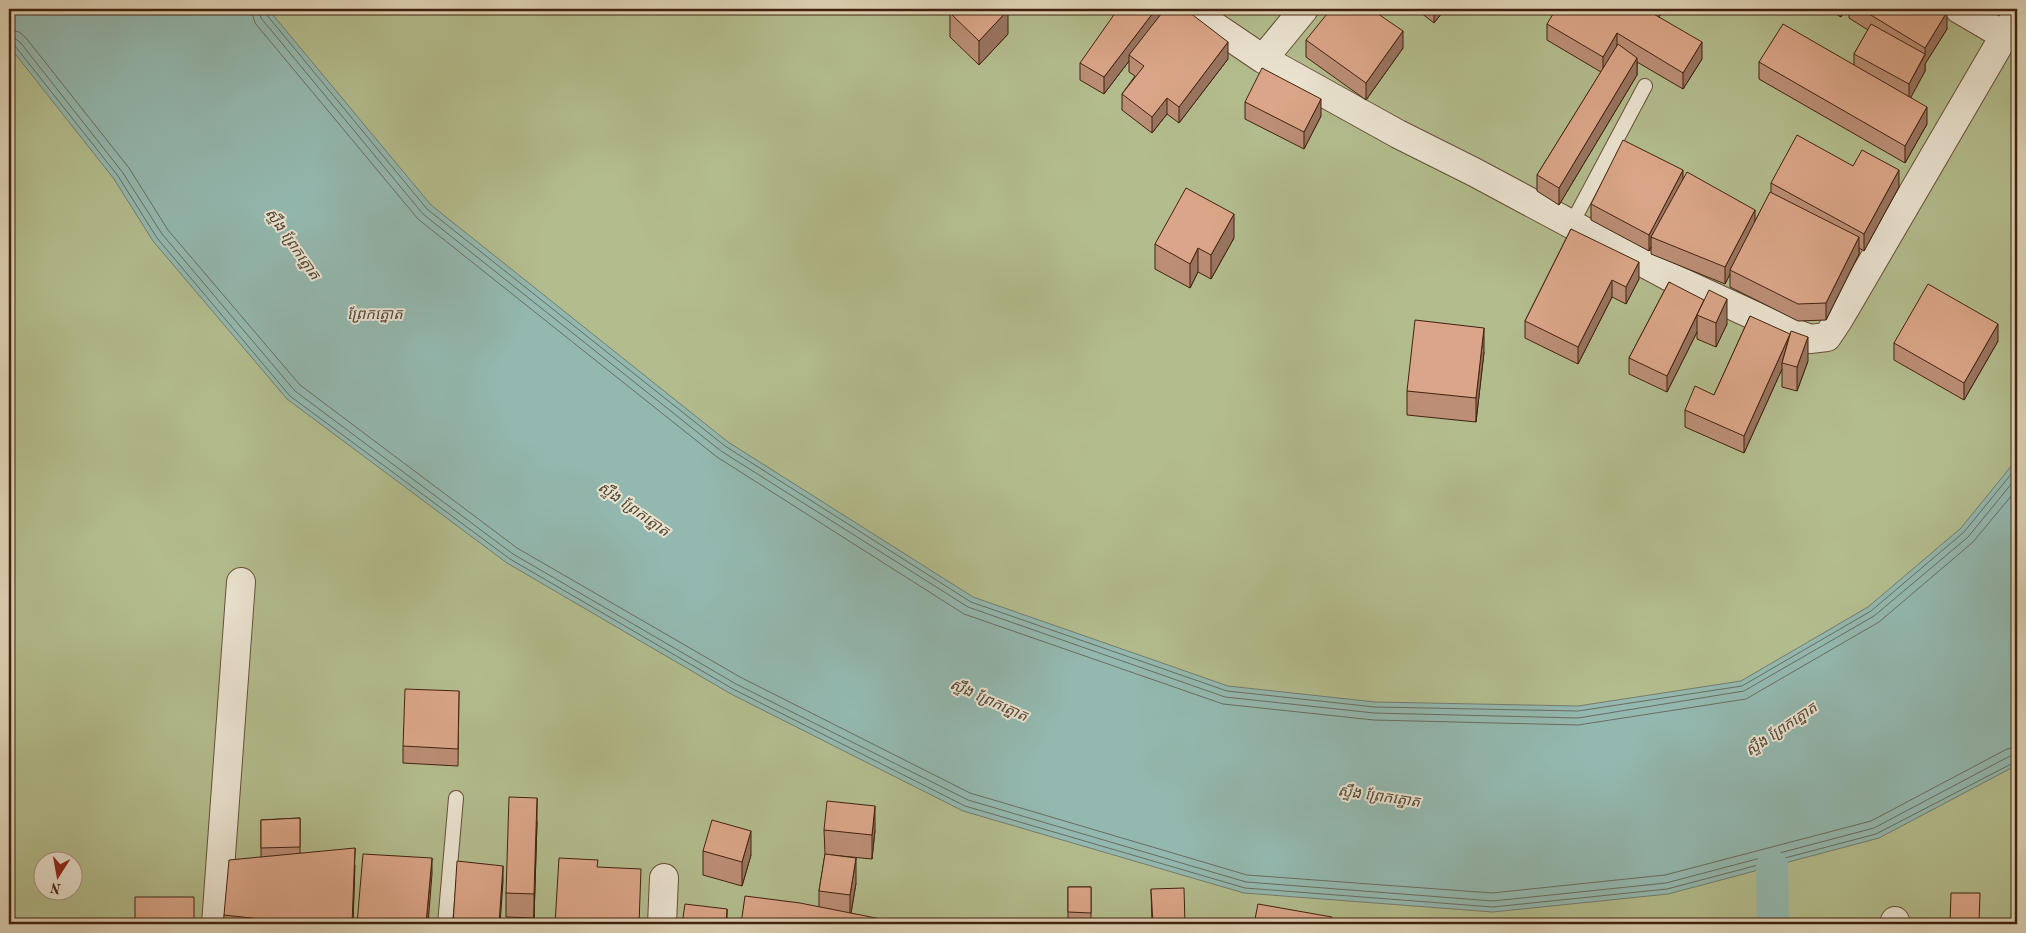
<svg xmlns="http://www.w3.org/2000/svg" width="2026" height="933" font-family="'Old Standard TT','Noto Sans Khmer',serif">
<rect width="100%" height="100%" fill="#dfd4b6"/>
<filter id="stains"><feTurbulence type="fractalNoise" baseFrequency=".004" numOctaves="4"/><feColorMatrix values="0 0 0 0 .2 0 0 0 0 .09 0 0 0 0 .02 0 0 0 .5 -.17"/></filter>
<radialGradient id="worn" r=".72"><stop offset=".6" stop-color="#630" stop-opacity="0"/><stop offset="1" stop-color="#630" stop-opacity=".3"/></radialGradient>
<path fill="#b3bc8d" stroke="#7a6f4e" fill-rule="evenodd" d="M 9,9 L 2017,9 L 2017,924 L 9,924 ZM 42,860 L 72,860 L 72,890 L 42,890 Z"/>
<path fill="#93b8af" stroke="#737c6f" d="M 9,9 L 268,9 L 431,205 L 728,442 L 973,597 L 1228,686 L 1375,702 L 1578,706 L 1741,681 L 1868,607 L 1961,528 L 2017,459 L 2017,765 L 1879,838 L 1668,894 L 1493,912 L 1244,893 L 963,811 L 731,694 L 507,563 L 287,399 L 153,241 L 114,179 L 9,46 Z"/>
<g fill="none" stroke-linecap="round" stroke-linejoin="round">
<path stroke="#6a6d5f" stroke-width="1" d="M 251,9 L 255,23 L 418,219 L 717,457 L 964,614 L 1223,704 L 1374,720 L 1578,725 L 1746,699 L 1879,622 L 1973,542 L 2017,489
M 258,9 L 261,18 L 423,214 L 721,451 L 968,607 L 1225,697 L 1374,713 L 1578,718 L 1744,691 L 1874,616 L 1968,537 L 2017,477
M 265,9 L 266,14 L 427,209 L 725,446 L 971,602 L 1227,691 L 1375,707 L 1578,711 L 1742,686 L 1871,611 L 1964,532 L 2017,467
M 9,30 L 19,32 L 26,38 L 129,168 L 168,230 L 300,385 L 517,548 L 740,677 L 970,793 L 1247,875 L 1492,893 L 1665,875 L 1871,821 L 2007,749 L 2017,747
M 9,38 L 14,38 L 20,42 L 123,173 L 162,234 L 295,391 L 513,554 L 736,684 L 968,800 L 1246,882 L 1493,901 L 1666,883 L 1874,828 L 2010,756 L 2017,754
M 9,44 L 15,46 L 118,176 L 157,238 L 290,396 L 510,559 L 733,689 L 965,806 L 1245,888 L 1493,907 L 1667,889 L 1876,834 L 2017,761"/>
<path stroke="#93b8af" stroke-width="32" d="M 1772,866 L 1773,924"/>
<g stroke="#694e39" stroke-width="16">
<path id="service" d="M 1571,225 L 1645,86
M 445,924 L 456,798"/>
</g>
<g stroke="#694e39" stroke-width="30">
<path id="minor" d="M 1189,9 L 1263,59 L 1398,134 L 1474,172 L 1668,276 L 1777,326 L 1810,339 L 1827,337 L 1839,319 L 2017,14
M 1959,9 L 2005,36
M 1263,59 L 1304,9
M 216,924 L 241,582
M 662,924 L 664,878
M 1895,924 L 1895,921"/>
</g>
<use href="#service" stroke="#eae3d0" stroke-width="14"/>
<use href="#minor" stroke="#eae3d0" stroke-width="28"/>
</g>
<path fill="#bb8e75" stroke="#42220f" d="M 1162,9 L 1162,13 L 1228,59 L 1179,123 L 1167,114 L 1152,133 L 1122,110 L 1122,94 L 1135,76 L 1129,72 L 1129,61 L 1104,94 L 1080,80 L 1080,63 Z
M 1209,9 L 1218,9 L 1214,13 Z
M 1416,9 L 1445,9 L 1434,23 Z
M 1663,9 L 1659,17 L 1702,59 L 1683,89 L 1637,62 L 1637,75 L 1559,205 L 1537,191 L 1537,175 L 1601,72 L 1547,40 L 1547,24 Z
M 1827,9 L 1846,9 L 1841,17 Z
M 1849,9 L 1941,9 L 1947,29 L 1925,64 L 1925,71 L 1910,98 L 1927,124 L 1905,163 L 1759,79 L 1759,62 L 1854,65 L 1854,54 L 1868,30 L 1849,18 Z
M 950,13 L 1008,34 L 979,65 L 950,37 Z
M 1306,40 L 1403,48 L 1366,100 L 1306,57 Z
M 1245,102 L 1321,116 L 1304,149 L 1245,119 Z
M 1853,166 L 1899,187 L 1864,251 L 1859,248 L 1859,254 L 1826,320 L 1798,321 L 1730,287 L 1730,274 L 1725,284 L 1651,254 L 1651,247 L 1649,251 L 1591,220 L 1591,204 L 1683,181 L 1755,221 L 1771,192 L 1771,183 Z
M 1571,229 L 1639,279 L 1626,304 L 1612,297 L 1578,364 L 1525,338 L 1525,321 Z
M 1234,238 L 1211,279 L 1198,272 L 1190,288 L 1155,269 L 1155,244 Z
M 1669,282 L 1727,324 L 1716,347 L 1697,339 L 1697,332 L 1667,392 L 1629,374 L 1629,358 Z
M 1750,316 L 1808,361 L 1797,391 L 1782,387 L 1782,369 L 1744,453 L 1685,427 L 1685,410 L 1714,395 Z
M 1998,341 L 1964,400 L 1894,360 L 1894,343 Z
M 1484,352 L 1476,422 L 1407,415 L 1407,391 Z
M 459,691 L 458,766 L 403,763 L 403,746 Z
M 300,818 L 300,853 L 355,865 L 353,924 L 223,924 L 224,915 L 261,857 L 261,820 Z
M 537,822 L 534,918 L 506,917 L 506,893 Z
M 824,830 L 875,830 L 872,859 L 831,855 L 856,883 L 851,913 L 881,924 L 819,907 L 819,891 L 825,854 Z
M 703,851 L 751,855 L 742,886 L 703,875 Z
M 1068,887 L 1091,887 L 1091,924 L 1068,924 Z
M 1151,889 L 1185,924 L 1152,924 Z"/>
<path fill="#99745f" stroke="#42220f" d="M 1156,9 L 1162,9 L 1162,18 L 1129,55 L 1129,61 L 1104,94 L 1104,77 Z
M 1434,9 L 1445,9 L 1434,23 Z
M 1654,9 L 1663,9 L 1652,30 L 1652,13 Z
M 1841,9 L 1846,9 L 1841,17 Z
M 1008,10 L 1008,34 L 979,65 L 979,41 Z
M 1947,12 L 1947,29 L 1925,64 L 1925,71 L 1909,101 L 1909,84 L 1925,55 L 1925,48 Z
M 1403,31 L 1403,48 L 1366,100 L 1366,83 Z
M 1617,33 L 1617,50 L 1603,73 L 1603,57 Z
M 1228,42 L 1228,59 L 1179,123 L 1179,107 Z
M 1702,42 L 1702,59 L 1683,89 L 1683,73 Z
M 1637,58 L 1637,75 L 1559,205 L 1559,188 Z
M 1167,98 L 1167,114 L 1152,133 L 1152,117 Z
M 1321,99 L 1321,116 L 1304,149 L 1304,132 Z
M 1927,107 L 1927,124 L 1905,163 L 1905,146 Z
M 1683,170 L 1683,187 L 1651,237 L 1651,247 L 1649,251 L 1649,235 Z
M 1899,170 L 1899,187 L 1864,251 L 1864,234 Z
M 1755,210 L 1755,227 L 1730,270 L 1730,274 L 1725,284 L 1725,267 Z
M 1234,214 L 1234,238 L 1211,279 L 1211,255 Z
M 1859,237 L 1859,254 L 1826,320 L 1826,303 Z
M 1198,248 L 1198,272 L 1190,288 L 1190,264 Z
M 1639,262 L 1639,279 L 1626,304 L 1626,287 Z
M 1612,280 L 1612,297 L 1578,364 L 1578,347 Z
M 1727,299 L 1727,324 L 1716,347 L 1716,323 Z
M 1697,315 L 1697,332 L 1667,392 L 1667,376 Z
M 1998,324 L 1998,341 L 1964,400 L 1964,383 Z
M 1484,328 L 1484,352 L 1476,422 L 1476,398 Z
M 1790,334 L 1782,363 L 1782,369 L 1744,453 L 1744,436 Z
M 1808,337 L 1808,361 L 1797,391 L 1797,367 Z
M 537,798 L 537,822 L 534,918 L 534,894 Z
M 875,806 L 875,830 L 872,859 L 872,835 Z
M 751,831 L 751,855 L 742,886 L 742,862 Z
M 355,848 L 353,924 L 352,924 Z
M 432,858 L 432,874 L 428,924 L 426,924 Z
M 856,858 L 856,883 L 850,919 L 850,895 Z
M 503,866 L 503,882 L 500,924 L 499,924 Z
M 727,909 L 727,924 L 726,924 Z"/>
<path fill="#daa588" stroke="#42220f" d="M 955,9 L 1006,9 L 1008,10 L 979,41 L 950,13 Z
M 1118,9 L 1156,9 L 1104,77 L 1080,63 Z
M 1165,9 L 1185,9 L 1228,42 L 1179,107 L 1167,98 L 1152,117 L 1122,94 L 1144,66 L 1129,55 Z
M 1331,9 L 1371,9 L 1403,31 L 1366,83 L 1306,40 Z
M 1556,9 L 1654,9 L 1652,13 L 1702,42 L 1683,73 L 1617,33 L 1603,57 L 1547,24 Z
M 1861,9 L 1941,9 L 1947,12 L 1925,48 Z
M 1783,24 L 1927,107 L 1905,146 L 1759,62 Z
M 1871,24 L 1925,54 L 1909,84 L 1854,54 Z
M 1618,44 L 1637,58 L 1559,188 L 1537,175 Z
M 1262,68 L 1321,99 L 1304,132 L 1245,102 Z
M 1797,135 L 1853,166 L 1862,150 L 1899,170 L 1864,234 L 1771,183 Z
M 1623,140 L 1683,170 L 1649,235 L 1591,204 Z
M 1687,172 L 1755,210 L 1725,267 L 1651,237 Z
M 1186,188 L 1234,214 L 1211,255 L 1198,248 L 1190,264 L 1155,244 Z
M 1770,192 L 1859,237 L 1826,303 L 1798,304 L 1730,270 Z
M 1571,229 L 1639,262 L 1626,287 L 1612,280 L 1578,347 L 1525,321 Z
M 1669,282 L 1704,300 L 1667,376 L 1629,358 Z
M 1928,284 L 1998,324 L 1964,383 L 1894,343 Z
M 1709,290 L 1727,299 L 1716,323 L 1697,315 Z
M 1750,316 L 1790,334 L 1744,436 L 1685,410 L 1695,386 L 1714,395 Z
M 1415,320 L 1484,328 L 1476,398 L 1407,391 Z
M 1791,331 L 1808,337 L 1797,367 L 1782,363 Z
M 405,689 L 459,691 L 458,749 L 403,746 Z
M 509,797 L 537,798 L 534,894 L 506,893 Z
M 827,801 L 875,806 L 872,835 L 824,830 Z
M 300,818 L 300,847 L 261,848 L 261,820 Z
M 712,820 L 751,831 L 742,862 L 703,851 Z
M 355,848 L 352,924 L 306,924 L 224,915 L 229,860 Z
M 363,854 L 432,858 L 426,924 L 357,924 Z
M 825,854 L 856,858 L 850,895 L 819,891 Z
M 559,858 L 598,860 L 597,867 L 641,869 L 639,924 L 555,924 Z
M 457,861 L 503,866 L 499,924 L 453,924 Z
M 1068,887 L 1091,887 L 1091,913 L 1068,912 Z
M 1184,888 L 1185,924 L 1153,924 L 1151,889 Z
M 1951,893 L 1980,893 L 1979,924 L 1950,924 Z
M 745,896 L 800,903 L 881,919 L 881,924 L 741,924 Z
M 135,897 L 194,897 L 194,924 L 135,924 Z
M 685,904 L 727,909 L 726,924 L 682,924 Z
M 1258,904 L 1332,917 L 1331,924 L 1254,924 Z
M 223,919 L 291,924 L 223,924 Z"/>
<g text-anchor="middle" stroke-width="4" stroke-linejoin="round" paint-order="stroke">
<g font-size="15" font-style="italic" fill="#564837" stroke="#eae3d0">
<text transform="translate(293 244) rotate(55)" y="5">ស្ទឹង ព្រែកត្នោត</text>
<text x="375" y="319">ព្រែកត្នោត</text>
<text transform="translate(634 509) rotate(35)" y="5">ស្ទឹង ព្រែកត្នោត</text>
<text transform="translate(989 700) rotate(24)" y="5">ស្ទឹង ព្រែកត្នោត</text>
<text transform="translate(1781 729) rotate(-34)" y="5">ស្ទឹង ព្រែកត្នោត</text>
<text transform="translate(1379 796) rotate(8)" y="5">ស្ទឹង ព្រែកត្នោត</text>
</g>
</g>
<rect width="2026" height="933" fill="none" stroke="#dfd4b6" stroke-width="30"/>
<rect x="10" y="10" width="2006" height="913" fill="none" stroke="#42220f" stroke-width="2.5"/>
<rect x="15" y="15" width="1996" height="903" fill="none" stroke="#42220f"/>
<g transform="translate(58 876) rotate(191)"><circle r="24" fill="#eae3d0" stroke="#a79683"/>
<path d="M0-4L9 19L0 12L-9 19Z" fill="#8f2418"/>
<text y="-8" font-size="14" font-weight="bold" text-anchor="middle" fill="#42220f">N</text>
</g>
<rect width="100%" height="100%" filter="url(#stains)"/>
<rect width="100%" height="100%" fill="url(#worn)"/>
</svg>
